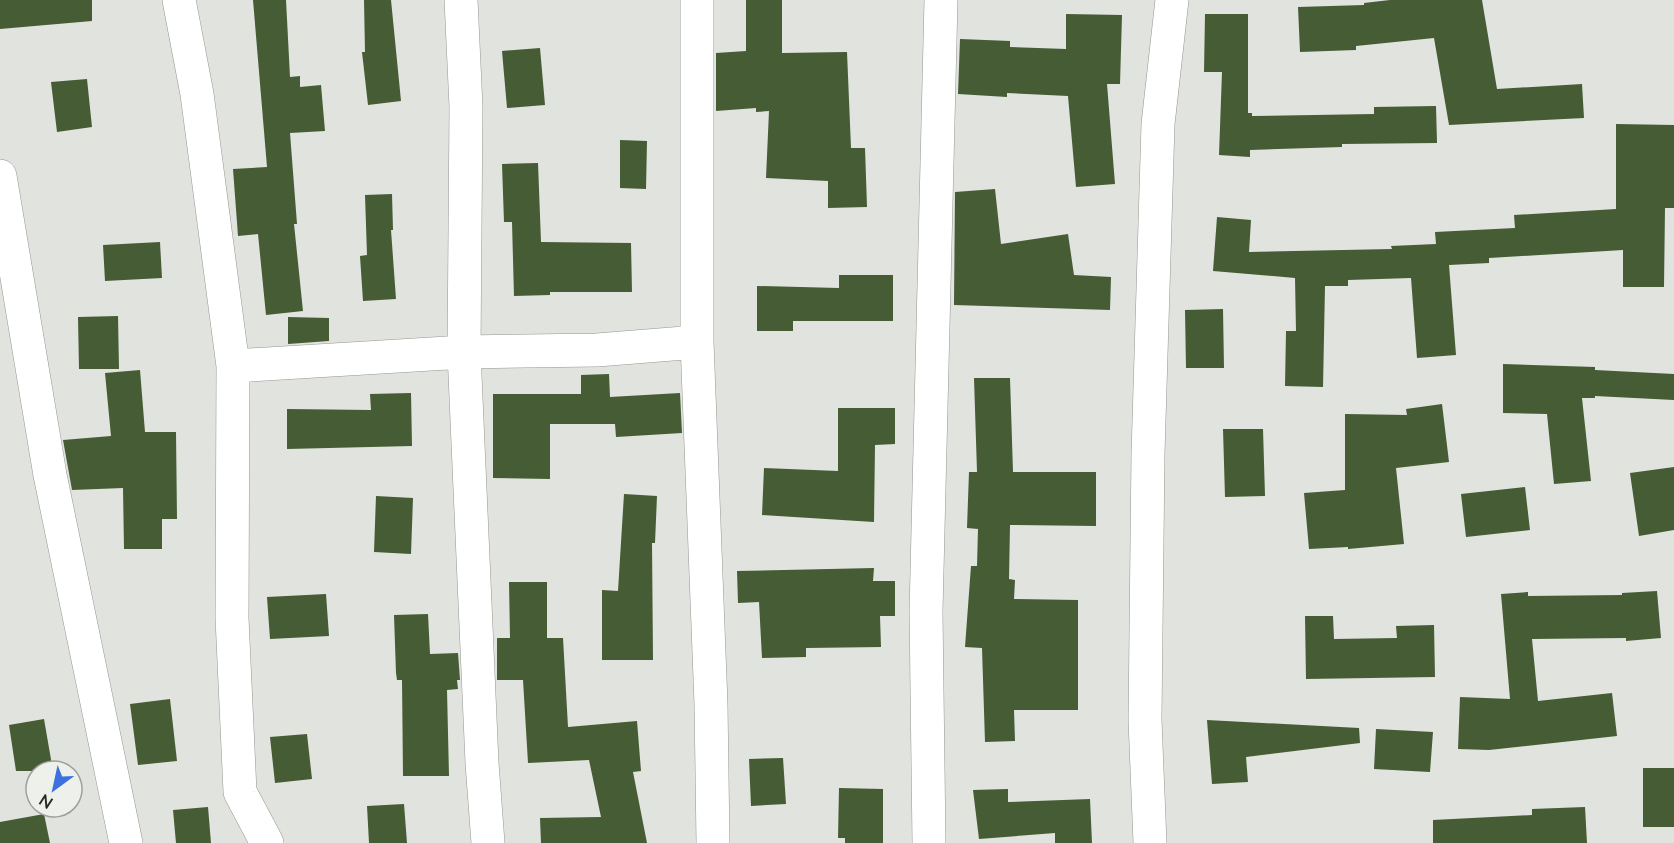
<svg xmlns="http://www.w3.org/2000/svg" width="1674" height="843" font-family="Lato,sans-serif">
<rect width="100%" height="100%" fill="#e0e3de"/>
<path fill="#455c34" d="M 0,0 L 92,0 L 92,21 L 0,29 Z
M 253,0 L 286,0 L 290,77 L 300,76 L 300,87 L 321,85 L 325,131 L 290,133 L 297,224 L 294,224 L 303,311 L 266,315 L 258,234 L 238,236 L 233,169 L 267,167 Z
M 364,0 L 391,0 L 401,101 L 368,105 L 362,52 L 365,52 Z
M 746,0 L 782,0 L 782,53 L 847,52 L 851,148 L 865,148 L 867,207 L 828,208 L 828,181 L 766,178 L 769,111 L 756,112 L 756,108 L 716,111 L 716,53 L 746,51 Z
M 1390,0 L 1482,0 L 1497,89 L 1582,84 L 1584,118 L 1449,125 L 1434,38 L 1356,46 L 1356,50 L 1300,52 L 1298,7 L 1364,5 L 1364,3 Z
M 1066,14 L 1122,15 L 1120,84 L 1107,84 L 1115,184 L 1076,187 L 1068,96 L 1007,93 L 1007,97 L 958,94 L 960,39 L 1010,41 L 1010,47 L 1066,49 Z
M 1205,14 L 1248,14 L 1248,113 L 1252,113 L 1252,116 L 1374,114 L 1374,107 L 1436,106 L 1437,143 L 1342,144 L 1342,147 L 1250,150 L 1250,157 L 1219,155 L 1222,72 L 1204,72 Z
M 540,48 L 545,105 L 507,108 L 502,51 Z
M 87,79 L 92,127 L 57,132 L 51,82 Z
M 1616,124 L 1674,125 L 1674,208 L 1665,208 L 1664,287 L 1623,287 L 1623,250 L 1489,258 L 1489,263 L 1449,265 L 1456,355 L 1417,358 L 1411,278 L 1348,280 L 1348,286 L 1325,286 L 1323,387 L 1285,386 L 1286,331 L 1296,331 L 1295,278 L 1213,271 L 1217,217 L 1251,220 L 1249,252 L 1392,249 L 1391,246 L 1436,244 L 1435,232 L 1515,228 L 1514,215 L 1616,209 Z
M 620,140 L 647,141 L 646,189 L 620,188 Z
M 538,163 L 541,242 L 631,243 L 632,292 L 550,292 L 550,295 L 514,296 L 512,222 L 504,222 L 502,164 Z
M 995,189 L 1001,244 L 1068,234 L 1074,275 L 1111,277 L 1110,310 L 954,305 L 955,192 Z
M 392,194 L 393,230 L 391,230 L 396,299 L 363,301 L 360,256 L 367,255 L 365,195 Z
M 160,242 L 162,278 L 105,281 L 103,245 Z
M 839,275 L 893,275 L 893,321 L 793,321 L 793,331 L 757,331 L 757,286 L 839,288 Z
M 1223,309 L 1224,368 L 1186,368 L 1185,310 Z
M 118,316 L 119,369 L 79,369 L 78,317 Z
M 288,317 L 329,318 L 329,341 L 288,344 Z
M 1503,364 L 1595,367 L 1595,370 L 1674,374 L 1674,400 L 1595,396 L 1595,398 L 1582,398 L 1591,481 L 1554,484 L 1547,414 L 1503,413 Z
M 140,370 L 145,432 L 176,432 L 177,519 L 162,519 L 162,549 L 124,549 L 123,488 L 72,490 L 63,440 L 111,436 L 105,373 Z
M 609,374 L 610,397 L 680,393 L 682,433 L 616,437 L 615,424 L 550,424 L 550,479 L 493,478 L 493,394 L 581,394 L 581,375 Z
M 974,378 L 1010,378 L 1013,472 L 1096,472 L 1096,526 L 1010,525 L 1009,579 L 1015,580 L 1014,599 L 1078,600 L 1078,710 L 1014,710 L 1015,741 L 985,742 L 982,648 L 965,647 L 971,566 L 977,566 L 978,529 L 967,528 L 969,472 L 977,472 Z
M 411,393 L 412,446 L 287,449 L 287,409 L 371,410 L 370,394 Z
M 1442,404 L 1449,462 L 1396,468 L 1404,544 L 1348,549 L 1348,547 L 1309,549 L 1304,493 L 1345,490 L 1345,414 L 1407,415 L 1406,409 Z
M 838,408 L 895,408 L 895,444 L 875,445 L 874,522 L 762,515 L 764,468 L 838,471 Z
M 1223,429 L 1263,429 L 1265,496 L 1225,497 Z
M 1674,467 L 1674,530 L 1639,536 L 1630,473 Z
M 1525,487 L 1530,530 L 1466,537 L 1461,494 Z
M 624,494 L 657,496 L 655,543 L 652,543 L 653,660 L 602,660 L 602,590 L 618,591 Z
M 376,496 L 413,498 L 411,554 L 374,552 Z
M 874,568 L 873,581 L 895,581 L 895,616 L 880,616 L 881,647 L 806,648 L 806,657 L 762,658 L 759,602 L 738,603 L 737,571 Z
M 509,582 L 547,582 L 547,638 L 563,638 L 568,727 L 637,721 L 641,771 L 633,772 L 647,843 L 541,843 L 540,818 L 601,817 L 589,760 L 528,763 L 523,680 L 497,680 L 497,638 L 510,638 Z
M 1657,591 L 1661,638 L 1626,641 L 1626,638 L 1532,639 L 1538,701 L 1612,693 L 1617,736 L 1489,750 L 1458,749 L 1460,697 L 1510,699 L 1501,594 L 1528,592 L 1528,596 L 1622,595 L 1622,593 Z
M 326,594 L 329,636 L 270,639 L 267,597 Z
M 428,614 L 430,654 L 458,653 L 460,680 L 457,680 L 458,689 L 447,690 L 449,776 L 403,776 L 402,680 L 397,680 L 396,673 L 394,615 Z
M 1305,616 L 1333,616 L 1334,639 L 1397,638 L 1396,626 L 1434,625 L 1435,677 L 1306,679 Z
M 170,699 L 177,761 L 138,765 L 130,704 Z
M 44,719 L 53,771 L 16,771 L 9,725 Z
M 1207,720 L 1359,728 L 1360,743 L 1246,757 L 1248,782 L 1212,784 Z
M 1376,729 L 1433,732 L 1430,772 L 1374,769 Z
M 307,734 L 312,779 L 275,783 L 270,737 Z
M 783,758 L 786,804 L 751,806 L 749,759 Z
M 1643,768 L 1674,768 L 1674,827 L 1643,827 Z
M 839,788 L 883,789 L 883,843 L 845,843 L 845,838 L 838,838 Z
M 1008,789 L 1008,802 L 1090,799 L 1092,843 L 1055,843 L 1055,833 L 979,839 L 973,790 Z
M 404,804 L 407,843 L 369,843 L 367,806 Z
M 208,807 L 211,843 L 176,843 L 173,810 Z
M 1585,807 L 1587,843 L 1433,843 L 1433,820 L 1532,815 L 1532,809 Z
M 44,814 L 50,843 L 0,843 L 0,822 Z"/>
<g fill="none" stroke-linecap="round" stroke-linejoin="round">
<g stroke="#949792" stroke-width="34">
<path id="minor" d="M 179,0 L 197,94 L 233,366 L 232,618 L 240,792 L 267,843
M 461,0 L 466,107 L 464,352 L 482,763 L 488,843
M 697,0 L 697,342 L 711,704 L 713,843
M 0,176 L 50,475 L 126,843
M 233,366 L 464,352 L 597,350 L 697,342
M 929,843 L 926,612 L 941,0
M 1150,843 L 1145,720 L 1148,454 L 1158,124 L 1172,0"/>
</g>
<use href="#minor" stroke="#fff" stroke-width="33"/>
</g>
<g transform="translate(54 789) rotate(213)"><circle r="28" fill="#edf0eb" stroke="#9ea09d" stroke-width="1.5"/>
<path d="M0-4.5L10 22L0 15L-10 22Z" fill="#3c6fdf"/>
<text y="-9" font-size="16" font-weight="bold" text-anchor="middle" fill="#272927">N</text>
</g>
</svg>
